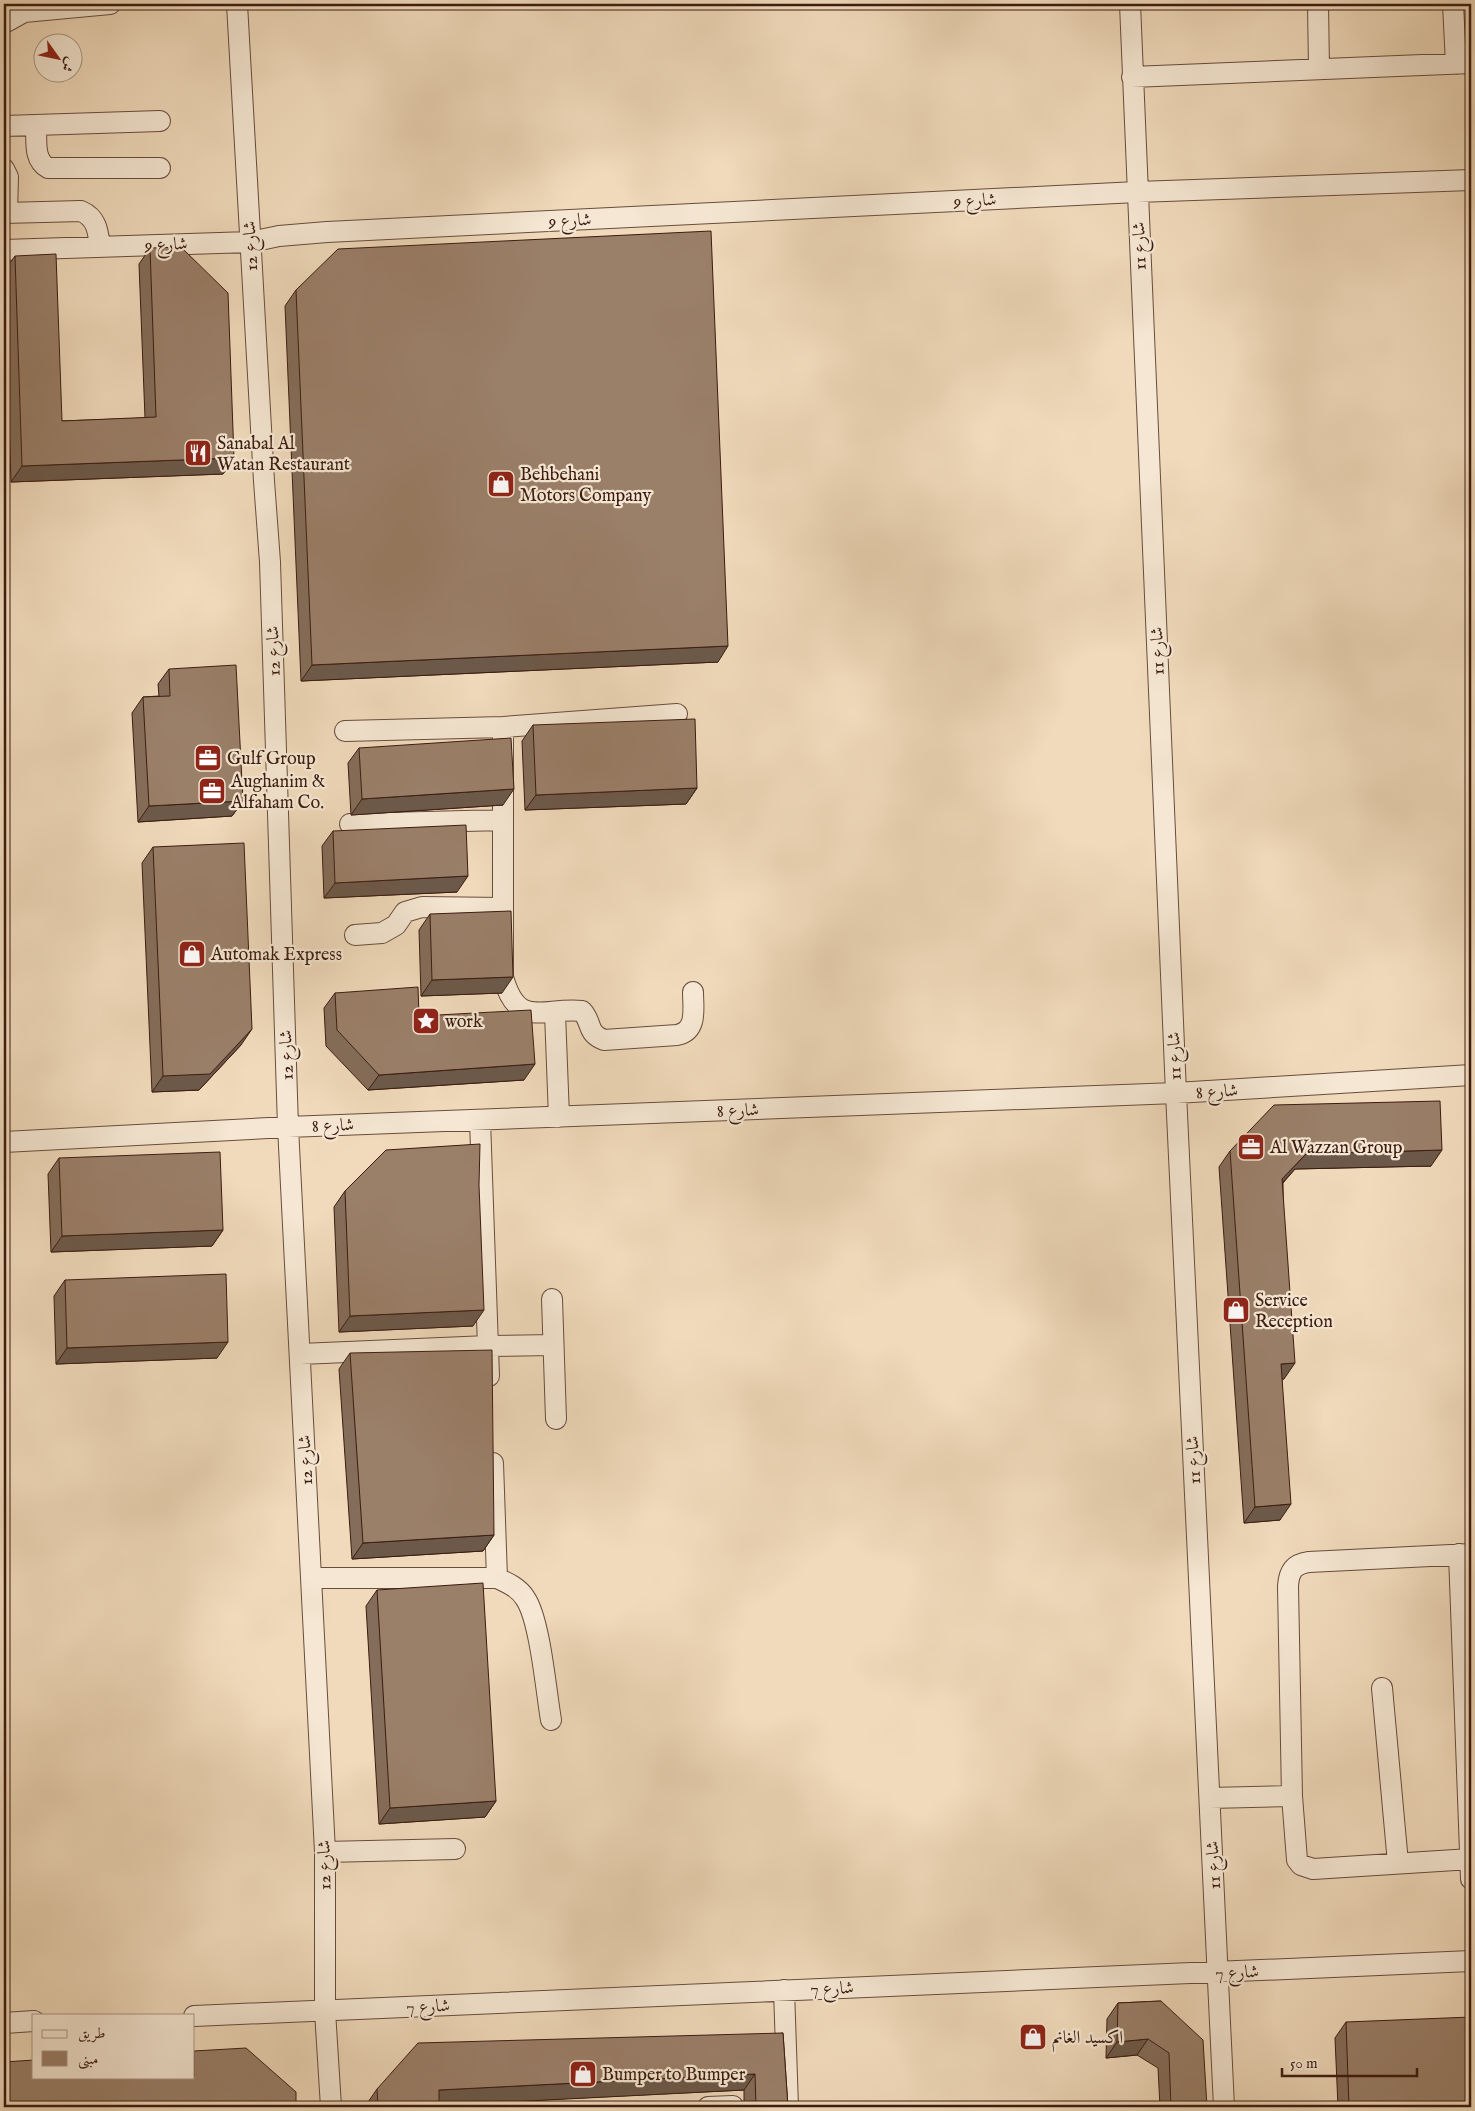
<svg xmlns="http://www.w3.org/2000/svg" width="1475" height="2111" font-family="'IM FELL English',Amiri,serif">
<rect width="100%" height="100%" fill="#f0dabb"/>
<filter id="stains"><feTurbulence type="fractalNoise" baseFrequency=".004" numOctaves="4"/><feColorMatrix values="0 0 0 0 .2 0 0 0 0 .09 0 0 0 0 .02 0 0 0 .5 -.17"/></filter>
<radialGradient id="worn" r=".72"><stop offset=".6" stop-color="#630" stop-opacity="0"/><stop offset="1" stop-color="#630" stop-opacity=".3"/></radialGradient>
<g fill="none" stroke-linecap="round" stroke-linejoin="round">
<g stroke="#694c3c" stroke-width="22">
<path id="minor" d="M 237,4 L 264,481 L 270,562 L 288,1127 L 325,1852 L 325,2011 L 331,2107
M 1130,4 L 1176,1093 L 1224,2107
M 1318,4 L 1319,69
M 1453,4 L 1456,64
M 4,23 L 24,12 L 110,4
M 1132,77 L 1471,63
M 36,125 C 37,140 33,160 48,168 L 160,168
M 4,126 L 160,121
M 4,169 L 8,177 L 7,213
M 4,213 L 81,211 C 97,218 98,231 100,247
M 4,250 L 250,242 L 279,236 L 327,232 L 1137,192 L 1471,180
M 503,727 L 503,977 C 518,1030 542,1007 582,1011 C 593,1023 586,1033 604,1040 L 677,1035 C 698,1031 693,1008 693,992
M 345,731 L 503,727 L 677,714
M 350,824 L 503,820
M 355,935 L 382,933 L 396,925 L 405,912 L 422,907 L 503,908
M 555,1013 L 559,1117
M 480,1120 L 489,1376
M 4,1142 L 288,1127 L 1176,1093 L 1471,1075
M 552,1299 L 556,1419
M 300,1354 L 488,1346 L 553,1345
M 493,1463 L 497,1578
M 1459,1554 L 1471,1879
M 311,1578 L 497,1578 C 508,1583 519,1588 525,1598 C 540,1619 546,1691 551,1720
M 1382,1688 L 1398,1863
M 1210,1798 L 1292,1796
M 325,1852 L 455,1849
M 1471,1859 L 1313,1869 L 1301,1865 L 1297,1860 L 1292,1796 L 1288,1586 C 1289,1571 1294,1564 1309,1562 L 1471,1554
M 784,1990 L 788,2107
M 194,2016 L 1471,1961
M 4,2023 L 34,2021
M 708,2107 L 733,2106"/>
</g>
<use href="#minor" stroke="#f5e7d3" stroke-width="20"/>
</g>
<path fill="#846d5a" stroke="#3c1c11" d="M 150,248 L 234,458 L 223,474 L 11,482 L 4,271 L 15,256 L 62,421 L 145,418 L 139,264 Z
M 296,290 L 718,662 L 301,681 L 285,306 Z
M 169,669 L 243,801 L 232,816 L 138,822 L 132,713 L 143,697 L 159,696 L 158,684 Z
M 533,725 L 697,788 L 686,804 L 525,810 L 522,741 Z
M 359,748 L 503,805 L 351,815 L 348,763 Z
M 333,831 L 457,892 L 324,898 L 322,846 Z
M 153,847 L 241,1045 L 199,1090 L 152,1092 L 142,863 Z
M 430,914 L 502,993 L 421,996 L 419,930 Z
M 335,993 L 419,1016 L 524,1080 L 368,1090 L 326,1046 L 324,1008 Z
M 1230,1151 L 1431,1166 L 1295,1169 L 1283,1183 L 1284,1379 L 1282,1379 L 1280,1520 L 1244,1523 L 1219,1167 Z
M 59,1158 L 223,1230 L 212,1246 L 51,1252 L 48,1174 Z
M 345,1191 L 473,1326 L 339,1332 L 334,1207 Z
M 65,1280 L 217,1358 L 56,1364 L 54,1296 Z
M 350,1353 L 494,1535 L 483,1551 L 352,1559 L 339,1369 Z
M 377,1590 L 496,1801 L 485,1817 L 379,1824 L 366,1606 Z
M 1161,2001 L 1207,2107 L 1160,2107 L 1158,2068 L 1137,2055 L 1106,2058 L 1107,2019 L 1118,2003 Z
M 1346,2022 L 1471,2107 L 1338,2107 L 1335,2038 Z
M 783,2033 L 788,2107 L 744,2107 L 744,2090 L 439,2105 L 439,2107 L 366,2107 L 366,2105 L 377,2089 Z"/>
<path fill="#6c594a" stroke="#3c1c11" d="M 234,458 L 223,474 L 11,482 L 22,466 Z
M 728,646 L 718,662 L 301,681 L 312,665 Z
M 697,788 L 686,804 L 525,810 L 536,795 Z
M 514,789 L 503,805 L 351,815 L 362,799 Z
M 243,801 L 232,816 L 138,822 L 149,806 Z
M 468,876 L 457,892 L 324,898 L 335,883 Z
M 513,977 L 502,993 L 421,996 L 432,980 Z
M 252,1029 L 241,1045 L 199,1090 L 152,1092 L 163,1076 Z
M 535,1064 L 524,1080 L 368,1090 L 379,1075 Z
M 1442,1150 L 1431,1166 L 1295,1169 L 1271,1195 L 1282,1179 L 1306,1154 Z
M 223,1230 L 212,1246 L 51,1252 L 62,1236 Z
M 484,1310 L 473,1326 L 339,1332 L 350,1316 Z
M 228,1342 L 217,1358 L 56,1364 L 67,1348 Z
M 1295,1363 L 1284,1379 L 1270,1380 L 1281,1364 Z
M 1291,1504 L 1280,1520 L 1244,1523 L 1255,1507 Z
M 494,1535 L 483,1551 L 352,1559 L 363,1543 Z
M 496,1801 L 485,1817 L 379,1824 L 390,1808 Z
M 1148,2039 L 1137,2055 L 1106,2058 L 1117,2042 Z
M 755,2074 L 744,2090 L 428,2106 L 439,2090 Z"/>
<path fill="#9a7f69" stroke="#3c1c11" d="M 711,231 L 728,646 L 312,665 L 296,290 L 338,249 Z
M 181,247 L 228,293 L 234,458 L 22,466 L 15,256 L 56,254 L 62,421 L 156,417 L 150,248 Z
M 236,665 L 243,801 L 149,806 L 143,697 L 170,696 L 169,669 Z
M 695,719 L 697,788 L 536,795 L 533,725 Z
M 511,738 L 514,789 L 362,799 L 359,748 Z
M 466,825 L 468,876 L 335,883 L 333,831 Z
M 244,843 L 252,1029 L 210,1074 L 163,1076 L 153,847 Z
M 511,911 L 513,977 L 432,980 L 430,914 Z
M 418,987 L 419,1016 L 531,1010 L 535,1064 L 379,1075 L 337,1030 L 335,993 Z
M 1440,1101 L 1442,1150 L 1306,1154 L 1282,1179 L 1295,1363 L 1281,1364 L 1291,1504 L 1255,1507 L 1230,1151 L 1274,1105 Z
M 480,1144 L 479,1185 L 484,1310 L 350,1316 L 345,1191 L 386,1150 Z
M 220,1152 L 223,1230 L 62,1236 L 59,1158 Z
M 226,1274 L 228,1342 L 67,1348 L 65,1280 Z
M 492,1350 L 494,1535 L 363,1543 L 350,1353 Z
M 483,1583 L 496,1801 L 390,1808 L 377,1590 Z
M 1161,2001 L 1203,2040 L 1207,2107 L 1171,2107 L 1169,2053 L 1148,2039 L 1117,2042 L 1118,2003 Z
M 1471,2017 L 1471,2107 L 1349,2107 L 1346,2022 Z
M 783,2033 L 788,2107 L 756,2107 L 755,2074 L 439,2090 L 439,2107 L 378,2107 L 377,2089 L 418,2043 Z
M 246,2048 L 296,2092 L 296,2107 L 4,2107 L 4,2062 L 34,2060 L 34,2077 L 194,2077 L 194,2051 Z"/>
<defs>
<g id="restaurant-square" transform="scale(1.4375)"><rect x="-9" y="-9" width="18" height="18" rx="4" fill="#8f2418" stroke="#f5e7d3"/><path d="M-5-6h1v4h1v-4h1v4h1v-4h1v5L-1.5 .5V6h-2V.5L-5-1ZM5-6V6H3V1.5H1.5Q1.5-4 5-6Z" fill="#fff"/></g>
<g id="shop-square" transform="scale(1.4375)"><rect x="-9" y="-9" width="18" height="18" rx="4" fill="#8f2418" stroke="#f5e7d3"/><path d="M-5-2.5h2.3a2.7 3.5 0 0 1 5.4 0H5L5.5 6h-11ZM-1.5-2.5h3a1.5 2.3 0 0 0-3 0Z" fill="#fff"/></g>
<g id="office-square" transform="scale(1.4375)"><rect x="-9" y="-9" width="18" height="18" rx="4" fill="#8f2418" stroke="#f5e7d3"/><path d="M-6-3h4V-5.5h4V-3h4V5H-6ZM-1-4.5V-3h2v-1.5ZM-6 0V1H6V0Z" fill="#fff"/></g>
<g id="sight-square" transform="scale(1.4375)"><rect x="-9" y="-9" width="18" height="18" rx="4" fill="#8f2418" stroke="#f5e7d3"/><path d="M0-6L1.8-2.2L6-1.7L2.9 1.2L3.7 5.4L0 3.3L-3.7 5.4L-2.9 1.2L-6-1.7L-1.8-2.2Z" fill="#fff"/></g>
</defs>
<g fill-rule="evenodd">
<use href="#restaurant-square" x="198" y="453"/>
<use href="#shop-square" x="501" y="484"/>
<use href="#office-square" x="208" y="758"/>
<use href="#office-square" x="212" y="791"/>
<use href="#shop-square" x="192" y="954"/>
<use href="#sight-square" x="426" y="1021"/>
<use href="#office-square" x="1251" y="1147"/>
<use href="#shop-square" x="1236" y="1310"/>
<use href="#shop-square" x="1033" y="2037"/>
<use href="#shop-square" x="583" y="2074"/>
</g>
<g text-anchor="middle" stroke-width="4.5" stroke-linejoin="round" paint-order="stroke">
<g font-size="18" fill="#3c1c11" stroke="#f5e7d3">
<text transform="translate(975 200) rotate(-3)" y="6">شارع 9</text>
<text transform="translate(570 220) rotate(-3)" y="6">شارع 9</text>
<text transform="translate(166 244) rotate(-2)" y="6">شارع 9</text>
<text transform="translate(250 246) rotate(-93)" y="6">شارع 12</text>
<text transform="translate(1139 246) rotate(-92)" y="6">شارع 11</text>
<text transform="translate(273 651) rotate(-92)" y="6">شارع 12</text>
<text transform="translate(1157 651) rotate(-92)" y="6">شارع 11</text>
<text transform="translate(286 1055) rotate(-92)" y="6">شارع 12</text>
<text transform="translate(1174 1056) rotate(-92)" y="6">شارع 11</text>
<text transform="translate(1217 1091) rotate(-4)" y="6">شارع 8</text>
<text transform="translate(738 1110) rotate(-2)" y="6">شارع 8</text>
<text transform="translate(333 1125) rotate(-2)" y="6">شارع 8</text>
<text transform="translate(305 1460) rotate(-93)" y="6">شارع 12</text>
<text transform="translate(1193 1460) rotate(-93)" y="6">شارع 11</text>
<text transform="translate(324 1865) rotate(-91)" y="6">شارع 12</text>
<text transform="translate(1213 1865) rotate(-93)" y="6">شارع 11</text>
<text transform="translate(1237 1972) rotate(-3)" y="6">شارع 7</text>
<text transform="translate(832 1988) rotate(-2)" y="6">شارع 7</text>
<text transform="translate(428 2006) rotate(-3)" y="6">شارع 7</text>
</g>
<g font-size="18" fill="#3c1c11" stroke="#f5e7d3" text-anchor="start">
<text x="217" y="449">Sanabal Al<tspan x="217" dy="21">Watan Restaurant</tspan></text>
<text x="520" y="480">Behbehani<tspan x="520" dy="21">Motors Company</tspan></text>
<text x="227" y="764">Gulf Group</text>
<text x="231" y="787">Aughanim &amp;<tspan x="231" dy="21">Alfaham Co.</tspan></text>
<text x="211" y="960">Automak Express</text>
<text x="445" y="1027">work</text>
<text x="1270" y="1153">Al Wazzan Group</text>
<text x="1255" y="1306">Service<tspan x="1255" dy="21">Reception</tspan></text>
<text x="1052" y="2043">اكسيد الغانم</text>
<text x="602" y="2080">Bumper to Bumper</text>
</g>
</g>
<rect width="1475" height="2111" fill="none" stroke="#f0dabb" stroke-width="20"/>
<rect x="5" y="5" width="1465" height="2101" fill="none" stroke="#3c1c11" stroke-width="2.5"/>
<rect x="10" y="10" width="1455" height="2091" fill="none" stroke="#3c1c11"/>
<rect x="32" y="2014" width="162" height="65" fill="#f5e7d3" stroke="#ab9685"/>
<rect x="42" y="2030" width="25" height="8" fill="#f5e7d3" stroke="#ab9685"/>
<text x="78" y="2038" font-size="15" fill="#3c1c11">طريق</text>
<rect x="42" y="2051" width="25" height="15" fill="#9a7f69" stroke="#ab9685"/>
<text x="78" y="2064" font-size="15" fill="#3c1c11">مبنى</text>
<g transform="translate(58 58) rotate(123)"><circle r="24" fill="#f5e7d3" stroke="#ab9685"/>
<path d="M0-4L9 19L0 12L-9 19Z" fill="#8f2418"/>
<text y="-8" font-size="14" font-weight="bold" text-anchor="middle" fill="#3c1c11">ش</text>
</g>
<path d="M1282 2068v8h135v-8" fill="none" stroke="#3c1c11" stroke-width="2.5"/>
<text x="1290" y="2068" font-size="15" fill="#3c1c11" stroke="#f5e7d3" stroke-width="4" paint-order="stroke">50 m</text>
<rect width="100%" height="100%" filter="url(#stains)"/>
<rect width="100%" height="100%" fill="url(#worn)"/>
</svg>
